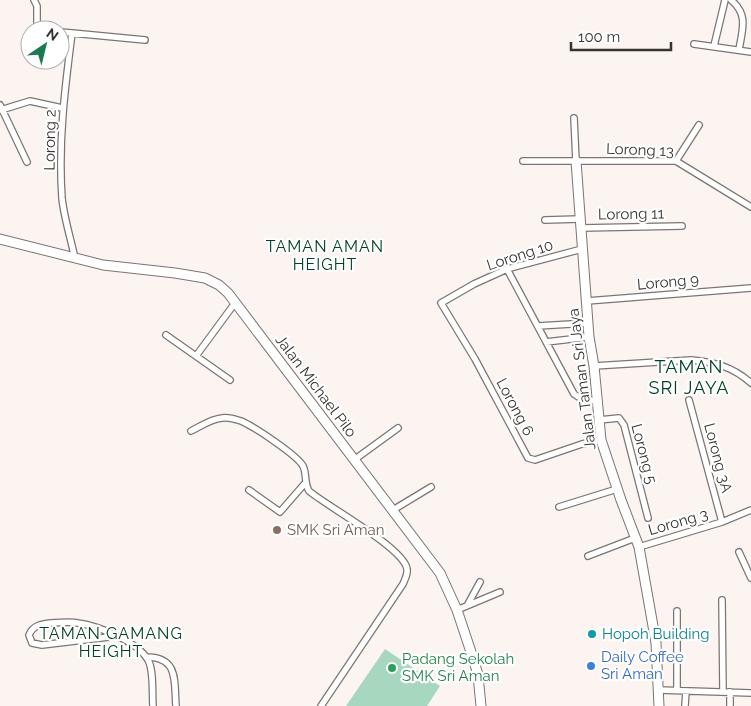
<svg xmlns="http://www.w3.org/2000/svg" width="751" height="706" font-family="Raleway,sans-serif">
<rect width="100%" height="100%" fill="#fcf4f0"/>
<path fill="#a7d8bf" d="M 385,649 L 440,686 L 427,706 L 346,706 Z"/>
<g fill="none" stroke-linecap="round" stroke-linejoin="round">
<g stroke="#7c7571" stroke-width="8">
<path id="street" d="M 34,0 L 37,6 L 37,30 L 43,30
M 731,0 C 749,15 742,30 739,50
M 60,32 L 72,33 C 65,88 58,142 62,198 C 64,218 71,239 75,259
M 72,33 L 145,40
M 694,44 L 751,52
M 714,46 L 725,0
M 0,105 L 27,162
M 1,110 L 30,101 L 62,108
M 574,118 L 576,161
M 523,161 L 676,161 L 751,207
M 676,161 L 699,125
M 545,220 L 580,219
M 581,228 L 682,226
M 582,249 L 507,269 L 474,284 L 441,303 L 475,359 L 528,458 L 535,460 L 582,444 L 601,440
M 507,269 L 574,394 L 583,400 L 597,401
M 587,301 L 751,288
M 538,326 L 588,323
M 166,335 L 230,380
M 546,342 L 589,337
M 196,356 L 235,303
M 594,366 L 691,360 C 715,362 733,367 751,383
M 689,400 L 722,522
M 599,420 L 619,418 L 624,425 L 648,518
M 191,431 C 201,426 211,419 222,418 C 228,417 235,419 241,421 C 253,426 297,455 303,466 C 307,474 304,483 309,491 C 328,507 404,548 407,569 C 408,574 405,579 403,584 L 321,706
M 354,460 L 398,428
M 249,490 L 280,512 L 306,482
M 559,507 L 617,489
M 393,510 L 431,487
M 639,547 L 722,522 L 751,510
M 739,552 L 751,578
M 588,556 L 635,538
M 722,600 L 723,692
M 468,604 L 480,582
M 457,610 L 500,592
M 117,636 L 42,645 L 32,643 L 29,635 C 33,625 42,624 51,623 C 60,623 69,621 78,623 C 99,626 138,642 148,660 C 154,670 152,694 153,706
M 146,657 C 179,657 174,681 176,706
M 659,690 L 751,693
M 677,690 L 677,611
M 685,706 L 686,691
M 730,706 L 730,692"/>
</g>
<g stroke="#7c7571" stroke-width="11">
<path id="secondary" d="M 576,161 L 589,337 L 594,366 L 601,440 L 621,500 L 639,547 L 656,643 L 659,706
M 0,239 L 103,265 L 175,273 L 205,278 L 219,285 L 228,293 L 440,573 L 457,610 L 474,661 L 478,675 L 481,706"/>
</g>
<use href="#street" stroke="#fff" stroke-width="5.5"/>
<use href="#secondary" stroke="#fff" stroke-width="9"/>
</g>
<circle fill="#8d6e63" stroke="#fff" stroke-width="2" cx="277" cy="530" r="5"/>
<circle fill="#0f9aa8" stroke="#fff" stroke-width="2" cx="592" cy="634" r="5"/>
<circle fill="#3f7fe0" stroke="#fff" stroke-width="2" cx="591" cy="666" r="5"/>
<circle fill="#2e9e5b" stroke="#fff" stroke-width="2" cx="392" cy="668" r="5"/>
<g text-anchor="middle" stroke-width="4.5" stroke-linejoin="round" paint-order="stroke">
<g font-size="15" fill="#363331" stroke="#fff">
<text transform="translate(50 140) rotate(-89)" y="5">Lorong 2</text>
<text transform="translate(640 150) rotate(2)" y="5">Lorong 13</text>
<text transform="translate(631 214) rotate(-1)" y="5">Lorong 11</text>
<text transform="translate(520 255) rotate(-18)" y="5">Lorong 10</text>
<text transform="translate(668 282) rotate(-5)" y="5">Lorong 9</text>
<text transform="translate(582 379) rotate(-97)" y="5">Jalan Taman Sri Jaya</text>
<text transform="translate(316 386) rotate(53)" y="5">Jalan Michael Pilo</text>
<text transform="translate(515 407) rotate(62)" y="5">Lorong 6</text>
<text transform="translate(644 454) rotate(75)" y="5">Lorong 5</text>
<text transform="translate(718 458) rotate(75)" y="5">Lorong 3A</text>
<text transform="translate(678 522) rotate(-16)" y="5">Lorong 3</text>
</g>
<g font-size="15" fill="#785e54" stroke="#fff" text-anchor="start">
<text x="287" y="535">SMK Sri Aman</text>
</g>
<g font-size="15" fill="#0d838f" stroke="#fff" text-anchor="start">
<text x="602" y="639">Hopoh Building</text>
</g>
<g font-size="15" fill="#366cbe" stroke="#fff" text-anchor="start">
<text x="601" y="662">Daily Coffee<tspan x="601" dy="17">Sri Aman</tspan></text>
</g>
<g font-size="15" fill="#27864d" stroke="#fff" text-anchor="start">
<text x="402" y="664">Padang Sekolah<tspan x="402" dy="17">SMK Sri Aman</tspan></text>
</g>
<g font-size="16" letter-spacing="1" fill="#004327" stroke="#fff">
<text x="325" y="252">TAMAN AMAN<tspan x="325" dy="18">HEIGHT</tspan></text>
<text x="111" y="639">TAMAN GAMANG<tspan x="111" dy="18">HEIGHT</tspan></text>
</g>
<g font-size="18" letter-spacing="1" fill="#004327" stroke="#fff">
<text x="689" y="373">TAMAN<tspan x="689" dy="21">SRI JAYA</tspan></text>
</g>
</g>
<g transform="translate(45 45) rotate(35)"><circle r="24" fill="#ffffff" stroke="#afadad"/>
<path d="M0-4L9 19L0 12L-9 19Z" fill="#1c7a50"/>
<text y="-8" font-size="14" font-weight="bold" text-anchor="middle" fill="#363331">N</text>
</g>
<path d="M571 42v8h100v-8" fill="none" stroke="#363331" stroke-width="2.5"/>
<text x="578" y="42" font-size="15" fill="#363331" stroke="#ffffff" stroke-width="4" paint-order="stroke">100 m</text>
</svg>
